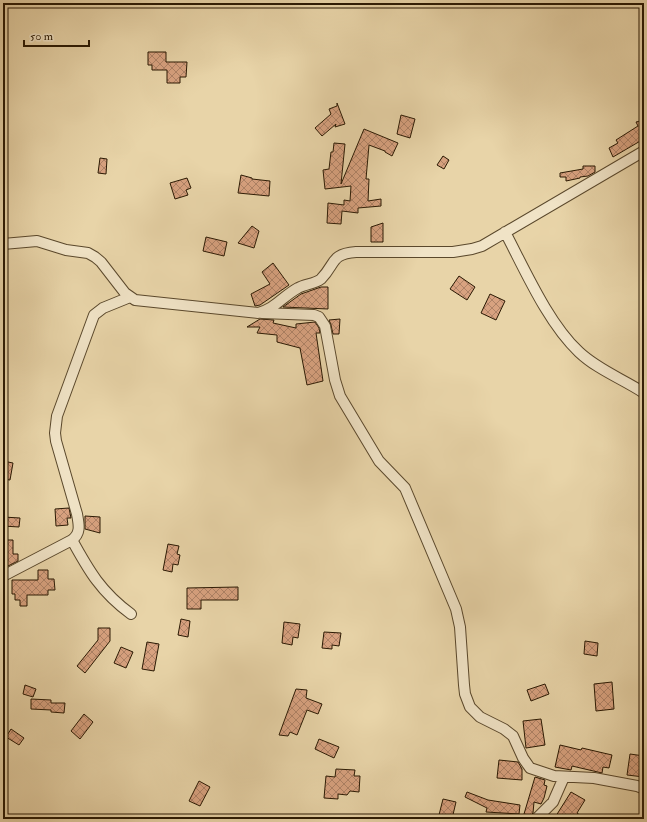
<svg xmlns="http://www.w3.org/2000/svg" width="647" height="822" font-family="'IM FELL Double Pica',serif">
<defs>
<pattern id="building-cross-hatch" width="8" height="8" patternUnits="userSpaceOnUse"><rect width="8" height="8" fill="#d8a280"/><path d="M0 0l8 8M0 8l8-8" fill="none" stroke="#af8367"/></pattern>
</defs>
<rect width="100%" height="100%" fill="#e8d4a8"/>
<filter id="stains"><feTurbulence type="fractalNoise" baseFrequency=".005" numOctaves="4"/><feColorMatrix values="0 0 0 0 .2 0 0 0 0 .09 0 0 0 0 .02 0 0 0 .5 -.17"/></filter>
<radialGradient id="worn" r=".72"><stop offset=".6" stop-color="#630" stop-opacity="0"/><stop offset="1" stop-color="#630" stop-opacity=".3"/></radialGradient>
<path fill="url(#building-cross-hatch)" stroke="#2a1903" d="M 148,52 L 166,52 L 166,62 L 187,62 L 186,77 L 180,77 L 180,83 L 167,83 L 167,70 L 152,70 L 152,65 L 148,65 Z
M 337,103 L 345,124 L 335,127 L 336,124 L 322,136 L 315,128 L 331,114 L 329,109 L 337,106 Z
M 401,115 L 415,119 L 410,138 L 397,134 Z
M 644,120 L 644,141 L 642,140 L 613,157 L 609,148 L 618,143 L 616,140 L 638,126 L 636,122 Z
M 364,129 L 398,143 L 392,156 L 385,152 L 385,151 L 369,145 L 366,179 L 369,179 L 368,201 L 381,199 L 381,206 L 358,208 L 358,213 L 342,211 L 341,224 L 327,223 L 328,203 L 344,205 L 344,200 L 350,201 L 351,186 L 325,189 L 323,170 L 329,169 L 331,152 L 333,152 L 334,143 L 345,144 L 341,184 Z
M 443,156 L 449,160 L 444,169 L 437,165 Z
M 100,158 L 107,159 L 106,174 L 98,173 Z
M 583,166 L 595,166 L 595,172 L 588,176 L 580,177 L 580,178 L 566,181 L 566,177 L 560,177 L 560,173 L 583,169 Z
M 241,175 L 252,178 L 252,179 L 270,181 L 269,196 L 238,193 Z
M 187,178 L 191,188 L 186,190 L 188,195 L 175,199 L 170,183 Z
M 383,223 L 383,242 L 371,242 L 371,227 Z
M 252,226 L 259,231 L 254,248 L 238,243 Z
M 206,237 L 227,242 L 224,256 L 203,251 Z
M 273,263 L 289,285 L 260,305 L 255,306 L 251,294 L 270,284 L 262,272 Z
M 459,276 L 475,287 L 467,300 L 450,289 Z
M 321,287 L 328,287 L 328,309 L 283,307 L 301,294 Z
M 490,294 L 505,301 L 496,320 L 481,313 Z
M 260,319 L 274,320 L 273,323 L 296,328 L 296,324 L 315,322 L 319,328 L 320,333 L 316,333 L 323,381 L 307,385 L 300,348 L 277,342 L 277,335 L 257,333 L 260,327 L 247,327 Z
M 340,319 L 339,334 L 333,334 L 331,325 L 329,320 Z
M 3,461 L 13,463 L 10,480 L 3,479 Z
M 69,508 L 71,518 L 67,518 L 68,525 L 56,526 L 55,509 Z
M 85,516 L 100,517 L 100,533 L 85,529 Z
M 3,517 L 20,518 L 19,527 L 3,526 Z
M 3,540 L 13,540 L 13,554 L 18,554 L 18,561 L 8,566 L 3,565 Z
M 168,544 L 179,546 L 177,554 L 180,555 L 178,565 L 173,564 L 172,572 L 163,570 Z
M 38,570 L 48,570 L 48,579 L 54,579 L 55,590 L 48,590 L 48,595 L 27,595 L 27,606 L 20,606 L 20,600 L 15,600 L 15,594 L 12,594 L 12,580 L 38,580 Z
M 238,587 L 238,600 L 201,600 L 201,609 L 187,609 L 187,588 Z
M 181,619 L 190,621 L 188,637 L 178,635 Z
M 284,622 L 300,624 L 298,638 L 293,637 L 292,645 L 282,643 Z
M 98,628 L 110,628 L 110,641 L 85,673 L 77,666 L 98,640 Z
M 324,632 L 341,633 L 339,646 L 332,645 L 332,649 L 322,648 Z
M 585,641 L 598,643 L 597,656 L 584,654 Z
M 147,642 L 159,644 L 154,671 L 142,669 Z
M 121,647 L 133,652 L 126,668 L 114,663 Z
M 612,682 L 614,709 L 596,711 L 594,684 Z
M 545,684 L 549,694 L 531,701 L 527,690 Z
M 25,685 L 36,689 L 33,697 L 23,694 Z
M 296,689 L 307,690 L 306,698 L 322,704 L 318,714 L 307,710 L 297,735 L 290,732 L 288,736 L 279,735 Z
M 31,699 L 51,700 L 51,703 L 65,703 L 64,713 L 51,712 L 51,710 L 31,709 Z
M 84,714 L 93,722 L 80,739 L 71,731 Z
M 541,719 L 545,745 L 526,748 L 523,721 Z
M 11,729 L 24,738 L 19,745 L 6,737 Z
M 319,739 L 339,747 L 334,758 L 315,749 Z
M 560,745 L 581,750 L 582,748 L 612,755 L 609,768 L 603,767 L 602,773 L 572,766 L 571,770 L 555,767 Z
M 630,754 L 644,756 L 644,777 L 627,775 Z
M 499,760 L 518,762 L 522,769 L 522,780 L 497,778 Z
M 336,769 L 355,770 L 354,776 L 360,776 L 359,792 L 350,791 L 347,795 L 338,794 L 338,799 L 324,798 L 326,776 L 335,777 Z
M 535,777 L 545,780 L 544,785 L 547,786 L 544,798 L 541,804 L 534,802 L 533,813 L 531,815 L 525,815 L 524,814 Z
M 199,781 L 210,787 L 200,806 L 189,801 Z
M 467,792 L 488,800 L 520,805 L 519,814 L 486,812 L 487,808 L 465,797 Z
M 571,792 L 585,800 L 577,813 L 585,819 L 554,819 Z
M 443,799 L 456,802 L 452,819 L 438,819 Z"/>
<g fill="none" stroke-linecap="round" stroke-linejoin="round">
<g stroke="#5a482c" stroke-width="12">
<path id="street" d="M 505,232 C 525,270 548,323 579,352 C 598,370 623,379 644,393
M 3,244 L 37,241 L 66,250 L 88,253 L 95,257 L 101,262 L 125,293 L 135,300 L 258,313 C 275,309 283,296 298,288 C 305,284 315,284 321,279 C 336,264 330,254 356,252 L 453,252 L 472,249 L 482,246 L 644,151
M 262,313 L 314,315 L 319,317 L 325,326 L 335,380 L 340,396 L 379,461 L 405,488 L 456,609 L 460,627 L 464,685 L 465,694 L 470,707 L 480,717 L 504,729 L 513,736 L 523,758 L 530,768 L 554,776 L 594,778 L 637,786 L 644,789
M 72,540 C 89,571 101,592 131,614
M 3,576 L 72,540 C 81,533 79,525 77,514 L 56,441 L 55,433 L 57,416 L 94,315 L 103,308 L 130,297
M 536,819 L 553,802 L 564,777"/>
</g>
<use href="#street" stroke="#f0e3c6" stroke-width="10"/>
</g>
<rect width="647" height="822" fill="none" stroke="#e8d4a8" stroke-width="16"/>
<rect x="4" y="4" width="639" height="814" fill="none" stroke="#2a1903" stroke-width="2"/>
<rect x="8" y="8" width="631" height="806" fill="none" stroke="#2a1903"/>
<path d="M24 40v6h65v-6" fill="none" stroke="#2a1903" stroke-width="2"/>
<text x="30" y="40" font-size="12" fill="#2a1903" stroke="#f0e3c6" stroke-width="3" paint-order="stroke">50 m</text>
<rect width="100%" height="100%" filter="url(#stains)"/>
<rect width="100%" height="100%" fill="url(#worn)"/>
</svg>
